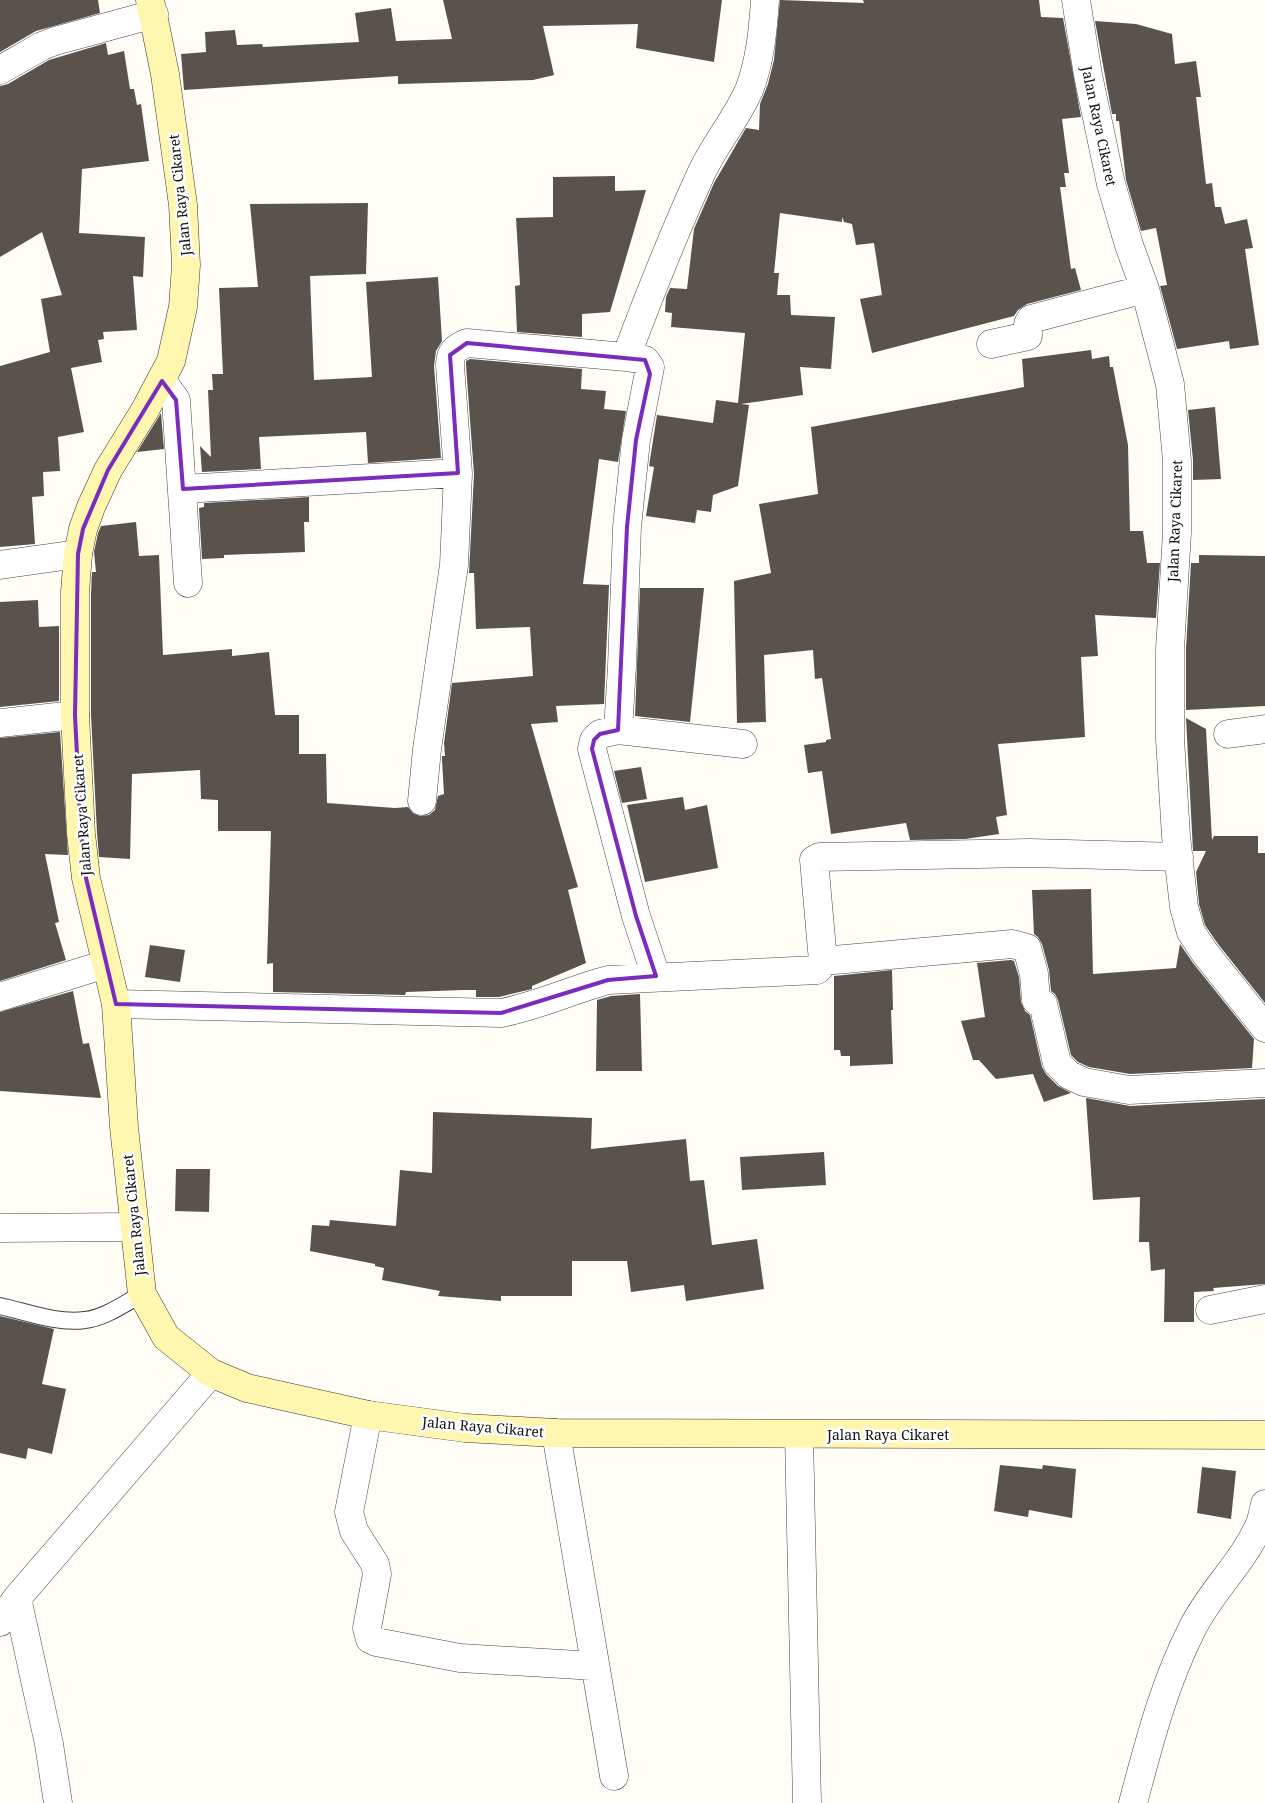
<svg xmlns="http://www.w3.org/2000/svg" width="1265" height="1803" font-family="'Noto Serif',serif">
<rect width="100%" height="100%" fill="#fffdf5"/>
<path fill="#5a524d" d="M 0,0 L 98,0 L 100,13 L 36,31 L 0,52 Z
M 443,0 L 722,0 L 714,62 L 636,48 L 638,24 L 543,26 L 554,75 L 533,80 L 398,84 L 398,76 L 184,90 L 181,54 L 206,52 L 205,32 L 235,30 L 237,45 L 262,44 L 263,47 L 359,42 L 355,13 L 391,8 L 396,41 L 452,39 Z
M 780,0 L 864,3 L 863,0 L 1039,0 L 1041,17 L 1063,18 L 1081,117 L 1062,119 L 1069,173 L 1064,173 L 1066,187 L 1060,187 L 1071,269 L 1075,268 L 1081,290 L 1027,304 L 1018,310 L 1014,316 L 872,353 L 860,299 L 882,295 L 874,243 L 856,245 L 852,224 L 844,222 L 842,217 L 842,222 L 780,213 L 774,273 L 779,273 L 777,295 L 790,295 L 791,315 L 835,317 L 831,369 L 800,367 L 803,395 L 741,404 L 749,405 L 738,486 L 713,495 L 711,512 L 697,510 L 695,523 L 646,516 L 654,467 L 649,466 L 657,415 L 713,423 L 716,400 L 738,403 L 745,333 L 671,327 L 672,313 L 665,312 L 666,297 L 670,288 L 687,289 L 694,229 L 714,183 L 746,128 L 759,130 L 760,104 L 768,84 L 774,60 Z
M 1095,21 L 1136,24 L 1172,34 L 1175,64 L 1196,61 L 1201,97 L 1196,97 L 1206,184 L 1212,183 L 1215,207 L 1221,207 L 1225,224 L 1247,219 L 1253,248 L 1245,249 L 1259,345 L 1230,349 L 1229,341 L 1177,349 L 1160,286 L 1167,285 L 1156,228 L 1141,231 L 1126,180 L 1119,121 L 1116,121 L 1116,114 L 1112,114 Z
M 106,43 L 108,55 L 124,51 L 130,89 L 134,89 L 137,105 L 141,104 L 149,161 L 82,169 L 79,233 L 145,237 L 143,277 L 133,276 L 137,330 L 103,332 L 104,339 L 98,340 L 102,362 L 71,368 L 84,432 L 58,437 L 60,471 L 43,472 L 44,496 L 32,497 L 35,544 L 0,547 L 0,366 L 50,352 L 41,299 L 62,295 L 42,232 L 0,257 L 0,86 L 8,84 L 49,60 Z
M 615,176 L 615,191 L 646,190 L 610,312 L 582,314 L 582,337 L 517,332 L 515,286 L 520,285 L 516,218 L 553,217 L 553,177 Z
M 368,203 L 366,274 L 310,276 L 314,380 L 372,377 L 366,282 L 438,277 L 442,341 L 436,351 L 434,366 L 441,458 L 368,463 L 366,432 L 259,437 L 261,469 L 202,472 L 200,446 L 211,457 L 208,390 L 213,390 L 212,374 L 223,374 L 219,288 L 258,287 L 250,204 Z
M 1091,350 L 1092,359 L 1109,356 L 1110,367 L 1113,367 L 1128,445 L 1130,531 L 1143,531 L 1147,563 L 1160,563 L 1156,618 L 1095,615 L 1098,656 L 1081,657 L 1085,737 L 998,744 L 1007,815 L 996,817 L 999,834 L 965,839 L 910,840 L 906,823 L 831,834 L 822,771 L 808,773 L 804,745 L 826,742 L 826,740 L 831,739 L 822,678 L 815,679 L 813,650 L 764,655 L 766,722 L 737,723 L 734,581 L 771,573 L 759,504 L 818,494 L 811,427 L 1024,387 L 1022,359 Z
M 470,359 L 582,369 L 581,389 L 606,391 L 604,409 L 626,411 L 618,462 L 599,459 L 583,584 L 609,585 L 604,704 L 556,706 L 558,722 L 531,724 L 578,887 L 568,890 L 586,963 L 532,986 L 532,989 L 499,997 L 476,997 L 476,990 L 463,990 L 406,992 L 405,995 L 273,992 L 273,963 L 267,964 L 271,831 L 218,831 L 218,800 L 201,799 L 200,770 L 132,774 L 130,859 L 99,857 L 97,833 L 91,715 L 91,593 L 92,572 L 96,572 L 94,552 L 98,533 L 101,526 L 136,522 L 139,556 L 159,555 L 163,655 L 232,649 L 232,656 L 269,652 L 275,715 L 299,715 L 299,754 L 326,754 L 327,803 L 395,808 L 408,807 L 413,813 L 420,816 L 429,815 L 435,810 L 438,796 L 444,794 L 442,760 L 442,756 L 445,756 L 444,743 L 452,683 L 533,676 L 530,627 L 476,629 L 474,573 L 469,573 L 474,474 L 466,365 L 466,361 Z
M 1215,407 L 1221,479 L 1193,480 L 1193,460 L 1188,410 Z
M 161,413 L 164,449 L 137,452 L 158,418 Z
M 309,497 L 309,522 L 304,522 L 305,552 L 224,555 L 224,558 L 202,559 L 199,508 L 204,507 L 204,503 Z
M 1199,555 L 1265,556 L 1265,706 L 1186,710 L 1186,649 L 1191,563 L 1199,563 Z
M 640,588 L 704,588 L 690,722 L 635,716 Z
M 38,600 L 39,627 L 59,626 L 59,701 L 0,707 L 0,602 Z
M 1186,718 L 1206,729 L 1212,840 L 1214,836 L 1258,836 L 1258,853 L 1265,853 L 1265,1003 L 1218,944 L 1205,925 L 1199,904 L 1196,872 L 1206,851 L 1193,851 Z
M 60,732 L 68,855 L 45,854 L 59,922 L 55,923 L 66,960 L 0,981 L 0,738 Z
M 641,767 L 647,799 L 622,803 L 614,771 Z
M 683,797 L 685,810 L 707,805 L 718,868 L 645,882 L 627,805 Z
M 1091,889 L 1093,974 L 1176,968 L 1180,944 L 1193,963 L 1254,1039 L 1252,1068 L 1130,1074 L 1089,1067 L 1078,1062 L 1071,1055 L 1058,1000 L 1055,994 L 1051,991 L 1049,970 L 1042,944 L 1038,937 L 1034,934 L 1032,890 Z
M 150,945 L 185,950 L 180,982 L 145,977 Z
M 1011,960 L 1014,961 L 1019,977 L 1021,1002 L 1025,1011 L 1030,1015 L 1042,1067 L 1046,1074 L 1058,1086 L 1071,1093 L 1044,1102 L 1033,1074 L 996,1079 L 979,1060 L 973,1060 L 961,1021 L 985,1017 L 977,963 Z
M 892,970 L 893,1010 L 891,1010 L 893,1064 L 850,1066 L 850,1056 L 841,1056 L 840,1050 L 834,1050 L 834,976 Z
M 73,991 L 83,1044 L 89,1043 L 101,1098 L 0,1091 L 0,1012 Z
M 640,994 L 642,1071 L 596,1071 L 597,1000 L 611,996 Z
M 1086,1098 L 1130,1106 L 1265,1099 L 1265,1284 L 1213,1288 L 1214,1291 L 1194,1292 L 1194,1322 L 1164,1322 L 1165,1269 L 1151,1271 L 1149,1242 L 1139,1242 L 1140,1197 L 1093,1200 Z
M 433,1112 L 592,1118 L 591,1149 L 686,1139 L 690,1181 L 704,1180 L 712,1245 L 757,1239 L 764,1289 L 686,1301 L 684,1285 L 631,1292 L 627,1261 L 572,1261 L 572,1296 L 501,1296 L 501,1301 L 438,1296 L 440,1291 L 382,1280 L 384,1268 L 375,1266 L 375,1264 L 310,1251 L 312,1225 L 329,1226 L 330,1220 L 396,1226 L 400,1170 L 432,1173 Z
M 824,1152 L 826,1185 L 742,1190 L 740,1157 Z
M 176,1169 L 210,1169 L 209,1212 L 175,1211 Z
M 0,1316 L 54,1329 L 42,1384 L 66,1389 L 52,1454 L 28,1448 L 26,1459 L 0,1453 Z
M 1000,1465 L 1042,1469 L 1043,1465 L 1076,1469 L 1072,1518 L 1029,1510 L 1028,1517 L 994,1511 Z
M 1202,1467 L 1236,1471 L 1231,1519 L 1197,1513 Z"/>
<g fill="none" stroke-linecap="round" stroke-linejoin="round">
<g stroke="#444" stroke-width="18">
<path id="lane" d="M 0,1306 C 27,1312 57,1324 85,1320 C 105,1318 125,1303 142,1294"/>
</g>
<g stroke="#444" stroke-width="29">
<path id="street" d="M 1076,0 L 1088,75 L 1111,184 L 1129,245 L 1145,289 L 1170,384 L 1177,461 L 1177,532 L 1170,649 L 1170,739 L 1176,836 L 1184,907 L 1191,932 L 1205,953 L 1265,1028
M 0,70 L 42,46 L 55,41 L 154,14
M 991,344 L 1028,336 L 1028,324 L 1031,319 L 1145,289
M 626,357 C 649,296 673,235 700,176 C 713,146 736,120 749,90 C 760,62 763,30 765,0
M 162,381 L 176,400 L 188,583
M 183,489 L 458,473
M 0,565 L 78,554
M 0,723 L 75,715
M 1228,734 L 1265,729
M 422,801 L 427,749 L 454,565 L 458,473 L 450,365 C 450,352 455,348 467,343 L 626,357 L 645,360 L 650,367 L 636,440 L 627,527 L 622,666 L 618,730
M 823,961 L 1012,944 L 1027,948 L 1034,974 L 1036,1000 L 1038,1002 L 1043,1004 L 1057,1063 L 1069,1075 L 1084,1082 L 1129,1090 L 1265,1083
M 656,976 L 636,916 L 592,749 L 594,740 L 600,734 L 618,730 L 743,744
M 0,997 L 106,964
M 116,1004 L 501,1013 C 538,1006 571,990 608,980 L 817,970 L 821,966 L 823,961 L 814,860 L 819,857 L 1030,853 L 1179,857
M 0,1228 L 134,1227
M 1210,1310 L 1265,1299
M 368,1415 L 349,1512 L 354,1531 L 375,1564 L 377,1574 L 367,1628 L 370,1639 L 376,1642 L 460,1658 L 595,1666
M 556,1433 L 614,1776
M 799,1435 L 807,1803
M 17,1598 L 49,1744 L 58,1803
M 0,1622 L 17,1598 L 211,1373
M 1133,1803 C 1149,1743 1164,1684 1192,1629 C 1210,1592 1242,1564 1259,1526 C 1262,1520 1263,1512 1265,1504"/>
</g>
<g stroke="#333" stroke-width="29">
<path id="secondary" d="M 150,0 L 165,74 L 183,205 L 186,265 L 183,307 L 171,361 L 145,410 L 108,470 L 91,507 L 83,529 L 78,554 L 75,592 L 75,715 L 81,834 L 86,878 L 116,1004 L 124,1127 L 142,1294 L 166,1337 L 211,1373 L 247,1388 L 368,1415 L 465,1428 L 556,1433 L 1265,1435"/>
</g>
<use href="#lane" stroke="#fff" stroke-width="16"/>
<use href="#street" stroke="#fff" stroke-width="28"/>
<use href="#secondary" stroke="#fff6b0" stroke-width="28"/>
</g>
<path fill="none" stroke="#7b2cbf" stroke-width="4" stroke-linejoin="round" d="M 467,343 L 645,360 L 650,374 L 636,440 L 627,527 L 618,730 L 600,734 L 594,740 L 592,749 L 636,916 L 656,976 L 608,980 L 501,1013 L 116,1004 L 86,878 L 81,834 L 75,715 L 78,554 L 83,529 L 108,470 L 162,381 L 176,400 L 183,489 L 458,473 L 450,355 Z"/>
<g text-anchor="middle" stroke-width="5" stroke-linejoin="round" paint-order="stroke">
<g font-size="14" fill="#111" stroke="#fff">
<text transform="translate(1099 126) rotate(78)" y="5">Jalan Raya Cikaret</text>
<text transform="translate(180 195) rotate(-96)" y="5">Jalan Raya Cikaret</text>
<text transform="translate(1175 521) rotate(-88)" y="5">Jalan Raya Cikaret</text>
<text transform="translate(82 815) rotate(-94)" y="5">Jalan Raya Cikaret</text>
<text transform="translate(134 1215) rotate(-96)" y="5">Jalan Raya Cikaret</text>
<text transform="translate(483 1427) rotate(5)" y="5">Jalan Raya Cikaret</text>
<text x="888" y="1440">Jalan Raya Cikaret</text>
</g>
</g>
</svg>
